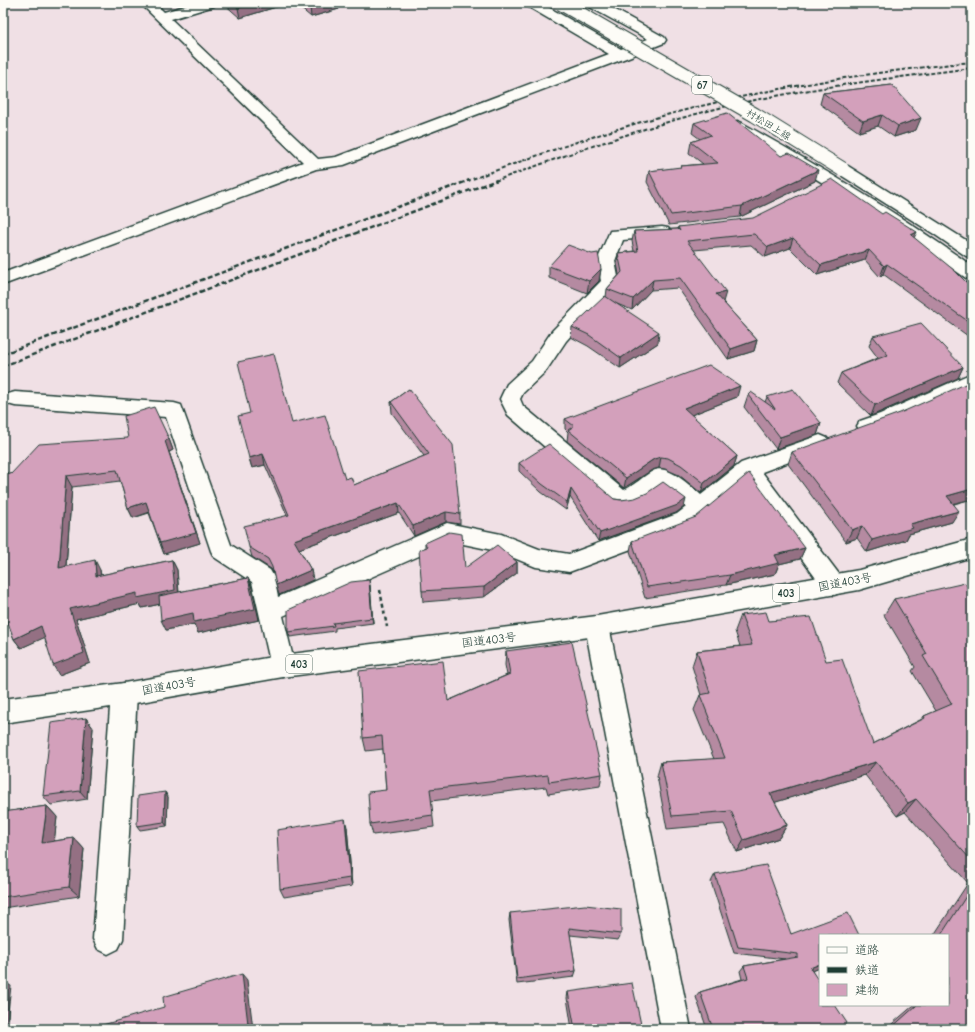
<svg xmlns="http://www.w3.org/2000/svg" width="975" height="1032" font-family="'Comic Neue','Klee One',sans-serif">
<rect width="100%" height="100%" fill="#f0e0e5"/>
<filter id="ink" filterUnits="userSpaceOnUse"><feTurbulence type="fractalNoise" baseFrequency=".025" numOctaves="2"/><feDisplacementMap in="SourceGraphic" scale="8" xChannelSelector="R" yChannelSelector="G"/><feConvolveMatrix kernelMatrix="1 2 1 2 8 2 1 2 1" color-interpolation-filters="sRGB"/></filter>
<g filter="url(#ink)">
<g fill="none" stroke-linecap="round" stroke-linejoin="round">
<g stroke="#1f3d34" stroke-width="3">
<path id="minor" d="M 140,3 L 155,3 L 164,12 L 195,3 L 216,3 L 214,6 L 171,19 L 318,159 L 336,157 L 609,54 L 527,6 L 525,3 L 541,3 L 621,49 L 648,39 L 588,6 L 586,3 L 603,3 L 664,37 L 666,40 L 664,43 L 626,58 L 344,165 L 316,169 L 3,285 L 3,273 L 303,162 Z
M 737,121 L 742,123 C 821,167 898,213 972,266 L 972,280 L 966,278 C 891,224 812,175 732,129 L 729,126 L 732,123 Z
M 662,227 L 668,228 L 671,232 L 668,236 L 623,240 L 615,261 L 619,282 L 566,341 L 546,371 L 523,393 L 520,399 L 523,406 L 624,490 C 635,485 642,477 653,471 C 667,463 690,486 701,495 L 741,463 L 820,435 L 827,438 L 830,443 L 827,448 L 762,472 L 842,578 L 846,585 L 842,592 L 834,595 L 826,592 L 746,482 L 693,526 L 569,572 L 536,567 L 497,551 L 449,541 L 419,556 L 283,616 L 295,666 L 292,674 L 283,677 L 274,674 L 271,666 L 252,582 L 214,557 L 211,551 L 166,417 L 15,406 L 8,404 L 5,399 L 8,394 L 15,392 L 174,403 L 181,405 L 231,545 L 270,570 L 274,577 L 278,597 L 447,523 L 501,534 L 539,549 L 569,554 L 677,514 L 686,507 L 661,488 C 649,498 630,511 613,506 L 508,415 L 500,399 L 507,384 L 532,361 L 552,331 L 601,281 L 597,261 L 610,231 Z
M 972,373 L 972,388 L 894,424 L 867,433 L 860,431 L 857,426 L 860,421 L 880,414 Z
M 597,616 L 605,619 L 609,626 L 691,1029 L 661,1029 L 585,626 L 589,619 Z
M 124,683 L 133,686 L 137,694 L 123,939 L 118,949 L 108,954 L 98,949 L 93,939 L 111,694 L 115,686 Z"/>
</g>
<g stroke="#1f3d34" stroke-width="3">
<path id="major" d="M 842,164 L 848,166 L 972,244 L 972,257 L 966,256 L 934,234 L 836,172 L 834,169 L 836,166 Z"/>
</g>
<g stroke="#1f3d34" stroke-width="3">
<path id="highway" d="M 972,539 L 972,557 L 859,590 L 597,636 L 283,677 L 124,705 L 3,723 L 3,699 L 124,683 L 283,655 L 597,616 L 859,570 Z"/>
</g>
<path stroke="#1f3d34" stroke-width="2.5" stroke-dasharray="4 3" stroke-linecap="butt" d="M 380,590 L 387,627"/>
<use href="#minor" fill="#fdfcf7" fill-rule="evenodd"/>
<use href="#major" fill="#fdfcf7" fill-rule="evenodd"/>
<use href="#highway" fill="#fdfcf7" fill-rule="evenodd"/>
<path stroke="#1f3d34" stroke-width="2" stroke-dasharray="4 2" stroke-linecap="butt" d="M 467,181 C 535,156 604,131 674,113 C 772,87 872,72 972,62
M 495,181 C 574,152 654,123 736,104 C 814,87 893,78 972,68"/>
<path stroke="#1f3d34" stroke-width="2.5" stroke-dasharray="5 2.5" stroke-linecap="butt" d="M 3,354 L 470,180
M 3,366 L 497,180"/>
<g stroke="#1f3d34" stroke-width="16" stroke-linecap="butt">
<path id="major-bridge" d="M 561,3 L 755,115 L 842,169"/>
</g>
<use href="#major-bridge" stroke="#fdfcf7" stroke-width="14"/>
</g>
<path fill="#b58aa1" stroke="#1f3d34" d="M 223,3 L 289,3 L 240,18 Z
M 294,3 L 338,3 L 339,9 L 311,17 Z
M 892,85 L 916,130 L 894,137 L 878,126 L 859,132 L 820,104 L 823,93 Z
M 694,123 L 781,156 L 815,181 L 740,217 L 669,225 L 647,182 L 649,171 L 680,168 L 681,166 L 703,164 L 689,153 L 691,142 L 700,139 L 692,133 Z
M 678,227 L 914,238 L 972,288 L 972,339 L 883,274 L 880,277 L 865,260 L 817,275 L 790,248 L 765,257 L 751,245 L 694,250 L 723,302 L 757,340 L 754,351 L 728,359 L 678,288 L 651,290 L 632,310 L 617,304 L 658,343 L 620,368 L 588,346 L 571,337 L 572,327 L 606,297 L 607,289 L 619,275 L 617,263 L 618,253 L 634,251 L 632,241 L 634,231 L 677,229 Z
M 549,266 L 601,269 L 599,281 L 587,293 L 549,278 Z
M 873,336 L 963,367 L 958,378 L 871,416 L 837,383 L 841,373 L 878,358 L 869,346 Z
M 409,389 L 460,514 L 460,524 L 446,522 L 414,536 L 399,513 L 299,549 L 311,570 L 313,580 L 279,595 L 274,574 L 271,569 L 252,557 L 249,547 L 287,515 L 265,465 L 252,468 L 249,458 L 292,423 L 345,479 L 354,485 L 424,456 L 392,413 L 391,402 Z
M 748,395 L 765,402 L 767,397 L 821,423 L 817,435 L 776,449 L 744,407 Z
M 737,397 L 691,415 L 737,456 L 734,466 L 701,493 L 679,475 L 665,469 L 659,468 L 652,470 L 624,488 L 567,441 L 568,432 L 565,429 L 565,419 Z
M 169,439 L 173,450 L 169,452 L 200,543 L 164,554 L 160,543 L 149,513 L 133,518 L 128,508 L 120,481 L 72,487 L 66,567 L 100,570 L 101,575 L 172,560 L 177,570 L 179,592 L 248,578 L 252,588 L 259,620 L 198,633 L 194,624 L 166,630 L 160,604 L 142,608 L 140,604 L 76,619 L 90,663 L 59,675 L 44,637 L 21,648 L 14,639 L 8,623 L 3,625 L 3,472 L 11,474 Z
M 792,452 L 972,499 L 954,504 L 952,522 L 909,534 L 906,540 L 867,552 L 857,538 L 846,542 L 788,464 Z
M 519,463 L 614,499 L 684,507 L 676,513 L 598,541 L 570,497 L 566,510 L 541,492 L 519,471 Z
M 632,541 L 805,548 L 800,559 L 779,564 L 775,574 L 726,585 L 645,598 L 630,551 Z
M 425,543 L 465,568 L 517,562 L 517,573 L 484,597 L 423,602 L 422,591 L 425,548 Z
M 370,585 L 373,623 L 335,628 L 335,631 L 290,637 L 288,632 Z
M 972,592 L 972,1029 L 886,1029 L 914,1005 L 948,1005 L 948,935 L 934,935 L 968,883 L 905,812 L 897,816 L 865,775 L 775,802 L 787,825 L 779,838 L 737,852 L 724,824 L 667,829 L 657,776 L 661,762 L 714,759 L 694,710 L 700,695 L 701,695 L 692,666 L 697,651 L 740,646 L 735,631 L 741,615 L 769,621 L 826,661 L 873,744 L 922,719 L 924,716 L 936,711 L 912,671 L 915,667 L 884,615 L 894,599 Z
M 506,651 L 602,774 L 600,786 L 548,794 L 546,787 L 431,801 L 434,827 L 373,835 L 370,824 L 386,790 L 383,749 L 366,751 L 363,738 L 507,675 L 505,665 Z
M 86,718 L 93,728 L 87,799 L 51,805 L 43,796 Z
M 165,792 L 168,797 L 167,826 L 140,830 L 137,826 Z
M 47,806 L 57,817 L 54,841 L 74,838 L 84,849 L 79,896 L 3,908 L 3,812 Z
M 347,827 L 352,886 L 284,897 L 280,889 Z
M 715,874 L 791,934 L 820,935 L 820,968 L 812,971 L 838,1029 L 707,1029 L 696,997 L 700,992 L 742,979 L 740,971 L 744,966 L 785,959 L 734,953 L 711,882 Z
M 510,913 L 621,934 L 618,940 L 570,935 L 576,971 L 574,977 L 517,984 L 509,920 Z
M 568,992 L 642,1029 L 572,1029 L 567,998 Z"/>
<path fill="#947083" stroke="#1f3d34" d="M 169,3 L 180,3 L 170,6 Z
M 254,3 L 289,3 L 240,18 L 238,8 Z
M 324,3 L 338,3 L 339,9 L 311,17 L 310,7 Z
M 882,115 L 878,126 L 859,132 L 863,121 Z
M 921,118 L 916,130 L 894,137 L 898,126 Z
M 818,170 L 815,181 L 740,217 L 742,206 Z
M 917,232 L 912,242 L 911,235 Z
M 793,238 L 790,248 L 765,257 L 768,247 Z
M 869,250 L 865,260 L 817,275 L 821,265 Z
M 887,264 L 883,274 L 880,277 L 884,266 Z
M 601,269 L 599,281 L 587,293 L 589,281 Z
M 653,280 L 651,290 L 632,310 L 633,299 Z
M 726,292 L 723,302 L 713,304 L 716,294 Z
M 659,332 L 658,343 L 620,368 L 621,358 Z
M 757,340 L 754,351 L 728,359 L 731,349 Z
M 963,367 L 958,378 L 871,416 L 875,405 Z
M 740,386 L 737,397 L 681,419 L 684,408 Z
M 821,423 L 817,435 L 776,449 L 780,437 Z
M 169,439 L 173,450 L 169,452 L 200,543 L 164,554 L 160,543 L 165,441 Z
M 263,454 L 265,465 L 252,468 L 249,458 Z
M 737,456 L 734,466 L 701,493 L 704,483 Z
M 661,457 L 659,468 L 652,470 L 624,488 L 626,478 L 654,459 Z
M 66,476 L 72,487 L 65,578 L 59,568 Z
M 571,489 L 570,497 L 566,510 L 567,502 Z
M 972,489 L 972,499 L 940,507 L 947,496 Z
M 686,499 L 684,507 L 676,513 L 598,541 L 600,533 Z
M 146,502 L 150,512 L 133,518 L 128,508 Z
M 398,503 L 399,513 L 296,550 L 294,540 Z
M 959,511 L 952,522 L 909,534 L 906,540 L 867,552 L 872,540 L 910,524 Z
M 446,512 L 446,522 L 414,536 L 413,526 Z
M 862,526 L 857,538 L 846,542 L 852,530 Z
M 805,548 L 800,559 L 779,564 L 775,574 L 726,585 L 730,575 L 775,555 Z
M 95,560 L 100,570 L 102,586 L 96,576 Z
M 172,560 L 177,570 L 179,600 L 142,608 L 140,604 L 76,619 L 90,663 L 59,675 L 53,665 L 70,609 Z
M 517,562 L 517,573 L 484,597 L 484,587 Z
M 311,570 L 313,580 L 279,595 L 276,585 Z
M 248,578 L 252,588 L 259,620 L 198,633 L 194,624 L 166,630 L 161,620 Z
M 369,580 L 370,585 L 373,623 L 372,618 Z
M 3,612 L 4,612 L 12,621 L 3,625 Z
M 41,626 L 48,636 L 21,648 L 14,639 Z
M 86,718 L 93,728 L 87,799 L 80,791 Z
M 876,762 L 865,775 L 763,806 L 770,793 Z
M 165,792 L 168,797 L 167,826 L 164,822 Z
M 916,799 L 905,812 L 897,816 L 908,803 Z
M 47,806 L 57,817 L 53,853 L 42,843 Z
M 345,819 L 347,827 L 352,886 L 350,878 Z
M 787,825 L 779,838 L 737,852 L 744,840 Z
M 74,838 L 84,849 L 79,896 L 69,887 Z
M 820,964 L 820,968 L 804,974 L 810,968 Z
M 242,974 L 247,980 L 253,1029 L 232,1029 Z
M 3,981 L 11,986 L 6,1029 L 3,1029 Z"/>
<path fill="#d3a0bb" stroke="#1f3d34" d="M 232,3 L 254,3 L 238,8 Z
M 305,3 L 324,3 L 310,7 Z
M 892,85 L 921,118 L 898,126 L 882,115 L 863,121 L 823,93 Z
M 727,113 L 781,156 L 789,153 L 818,170 L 742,206 L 671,215 L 649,171 L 681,167 L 681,166 L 718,163 L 691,142 L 711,135 L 694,123 Z
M 832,179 L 882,214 L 885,212 L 917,232 L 911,235 L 955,271 L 972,288 L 972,324 L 887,264 L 884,266 L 869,250 L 821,265 L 793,238 L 768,247 L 754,234 L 687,241 L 726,292 L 716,294 L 757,340 L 731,349 L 680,278 L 653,280 L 633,299 L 607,289 L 622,272 L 618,253 L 638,251 L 634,231 L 678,229 L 680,231 L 678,227 L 753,218 Z
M 568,245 L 592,254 L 598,253 L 601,269 L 589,281 L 549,266 Z
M 605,296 L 659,332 L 621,358 L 589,335 L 572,327 Z
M 921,323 L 963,367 L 875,405 L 841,373 L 888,355 L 873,336 Z
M 274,354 L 292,423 L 325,415 L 345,479 L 351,477 L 354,485 L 429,454 L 391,402 L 409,389 L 453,445 L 460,514 L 446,512 L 413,526 L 398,503 L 294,540 L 311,570 L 276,585 L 272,567 L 268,559 L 249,547 L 244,526 L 289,515 L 263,454 L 249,458 L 238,416 L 250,413 L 238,362 Z
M 709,365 L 740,386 L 684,408 L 737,456 L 704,483 L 681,465 L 668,458 L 661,457 L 654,459 L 626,478 L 568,430 L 574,426 L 565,419 Z
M 972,381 L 972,489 L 947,496 L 959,511 L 910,524 L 913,528 L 872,540 L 862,526 L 852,530 L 792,452 L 900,413 Z
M 793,389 L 821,423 L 780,437 L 748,395 L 751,392 L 775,409 L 767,397 Z
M 154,407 L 169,439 L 165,441 L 196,533 L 160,543 L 146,502 L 128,508 L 117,470 L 66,476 L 59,568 L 95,560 L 96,576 L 172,560 L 175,590 L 137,598 L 137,593 L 70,609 L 84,653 L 53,665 L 41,626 L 14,639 L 4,612 L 3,612 L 3,472 L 11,474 L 39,444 L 128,438 L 124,416 Z
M 549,444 L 614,499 L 621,500 L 635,498 L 647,493 L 663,482 L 686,499 L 678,505 L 600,533 L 571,489 L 567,502 L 542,484 L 519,463 Z
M 749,473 L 805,548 L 775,555 L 779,563 L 730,575 L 647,587 L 632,541 L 696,517 Z
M 449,532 L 462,534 L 465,568 L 497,545 L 517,562 L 484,587 L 422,591 L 419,550 L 427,547 L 425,543 Z
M 248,578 L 255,609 L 194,622 L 193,613 L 161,620 L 159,596 Z
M 369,580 L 372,618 L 333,623 L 334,626 L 288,632 L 288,610 L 351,582 Z
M 965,583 L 972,592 L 972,861 L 916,799 L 908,803 L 876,762 L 770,793 L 787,825 L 744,840 L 731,811 L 672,816 L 661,762 L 725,758 L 700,695 L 710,693 L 697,651 L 752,645 L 741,615 L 766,612 L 769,621 L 811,617 L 826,661 L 842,659 L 873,744 L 925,718 L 924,716 L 952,704 L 923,656 L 927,654 L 894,599 Z
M 572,642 L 602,774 L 549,782 L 548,775 L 430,789 L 433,815 L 370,824 L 368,792 L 386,790 L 382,736 L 363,738 L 359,671 L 443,661 L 448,701 L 510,674 L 506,651 Z
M 86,718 L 80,791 L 43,796 L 51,723 Z
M 165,792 L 164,822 L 137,826 L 138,796 Z
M 47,806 L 42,843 L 74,838 L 69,887 L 3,897 L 3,812 Z
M 345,819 L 350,878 L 280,889 L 277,830 Z
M 766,865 L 791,934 L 848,913 L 859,935 L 820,935 L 820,964 L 810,968 L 820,983 L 820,1005 L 835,1005 L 847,1023 L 836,1029 L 713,1029 L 700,992 L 748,978 L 744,966 L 798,957 L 798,954 L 738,947 L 715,874 Z
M 972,887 L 972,1029 L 890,1029 L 917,1005 L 948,1005 L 948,935 L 941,935 Z
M 585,905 L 621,909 L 621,934 L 569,928 L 576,971 L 517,979 L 510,913 Z
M 242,974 L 248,1024 L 232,1029 L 89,1029 L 164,1007 L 163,997 Z
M 632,983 L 642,1029 L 575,1029 L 568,992 Z"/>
</g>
<g text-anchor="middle" stroke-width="3.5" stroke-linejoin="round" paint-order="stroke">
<g font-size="10" fill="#1f3d34" stroke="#fdfcf7">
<text transform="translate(769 124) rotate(31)" y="4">村松田上線</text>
</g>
<g fill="#fdfcf7" stroke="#62766e" stroke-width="1">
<rect x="692" y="76" width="20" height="18" rx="3"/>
<rect x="773" y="584" width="26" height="18" rx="3"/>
<rect x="286" y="655" width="26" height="18" rx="3"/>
</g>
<g font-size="11" font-weight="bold" fill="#1f3d34">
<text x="702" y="89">67</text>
<text x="786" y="597">403</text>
<text x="299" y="668">403</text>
</g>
<g font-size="12" fill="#1f3d34" stroke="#fdfcf7">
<text transform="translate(845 582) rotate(-11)" y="4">国道403号</text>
<text transform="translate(489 640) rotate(-7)" y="4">国道403号</text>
<text transform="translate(169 686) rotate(-10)" y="4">国道403号</text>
</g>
</g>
<rect width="975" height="1032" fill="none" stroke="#fdfcf7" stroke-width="16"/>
<rect x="8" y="8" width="959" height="1016" fill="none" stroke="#1f3d34" stroke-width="1.5" filter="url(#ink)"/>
<rect x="819" y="934" width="130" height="72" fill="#fdfcf7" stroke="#a4b0a9"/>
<rect x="827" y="947" width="20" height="6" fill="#fdfcf7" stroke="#a4b0a9"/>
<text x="855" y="954" font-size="12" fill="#1f3d34">道路</text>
<rect x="827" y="967" width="20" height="6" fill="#1f3d34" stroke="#a4b0a9"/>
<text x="855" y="974" font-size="12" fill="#1f3d34">鉄道</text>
<rect x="827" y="984" width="20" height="12" fill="#d3a0bb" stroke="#a4b0a9"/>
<text x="855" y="994" font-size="12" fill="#1f3d34">建物</text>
</svg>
